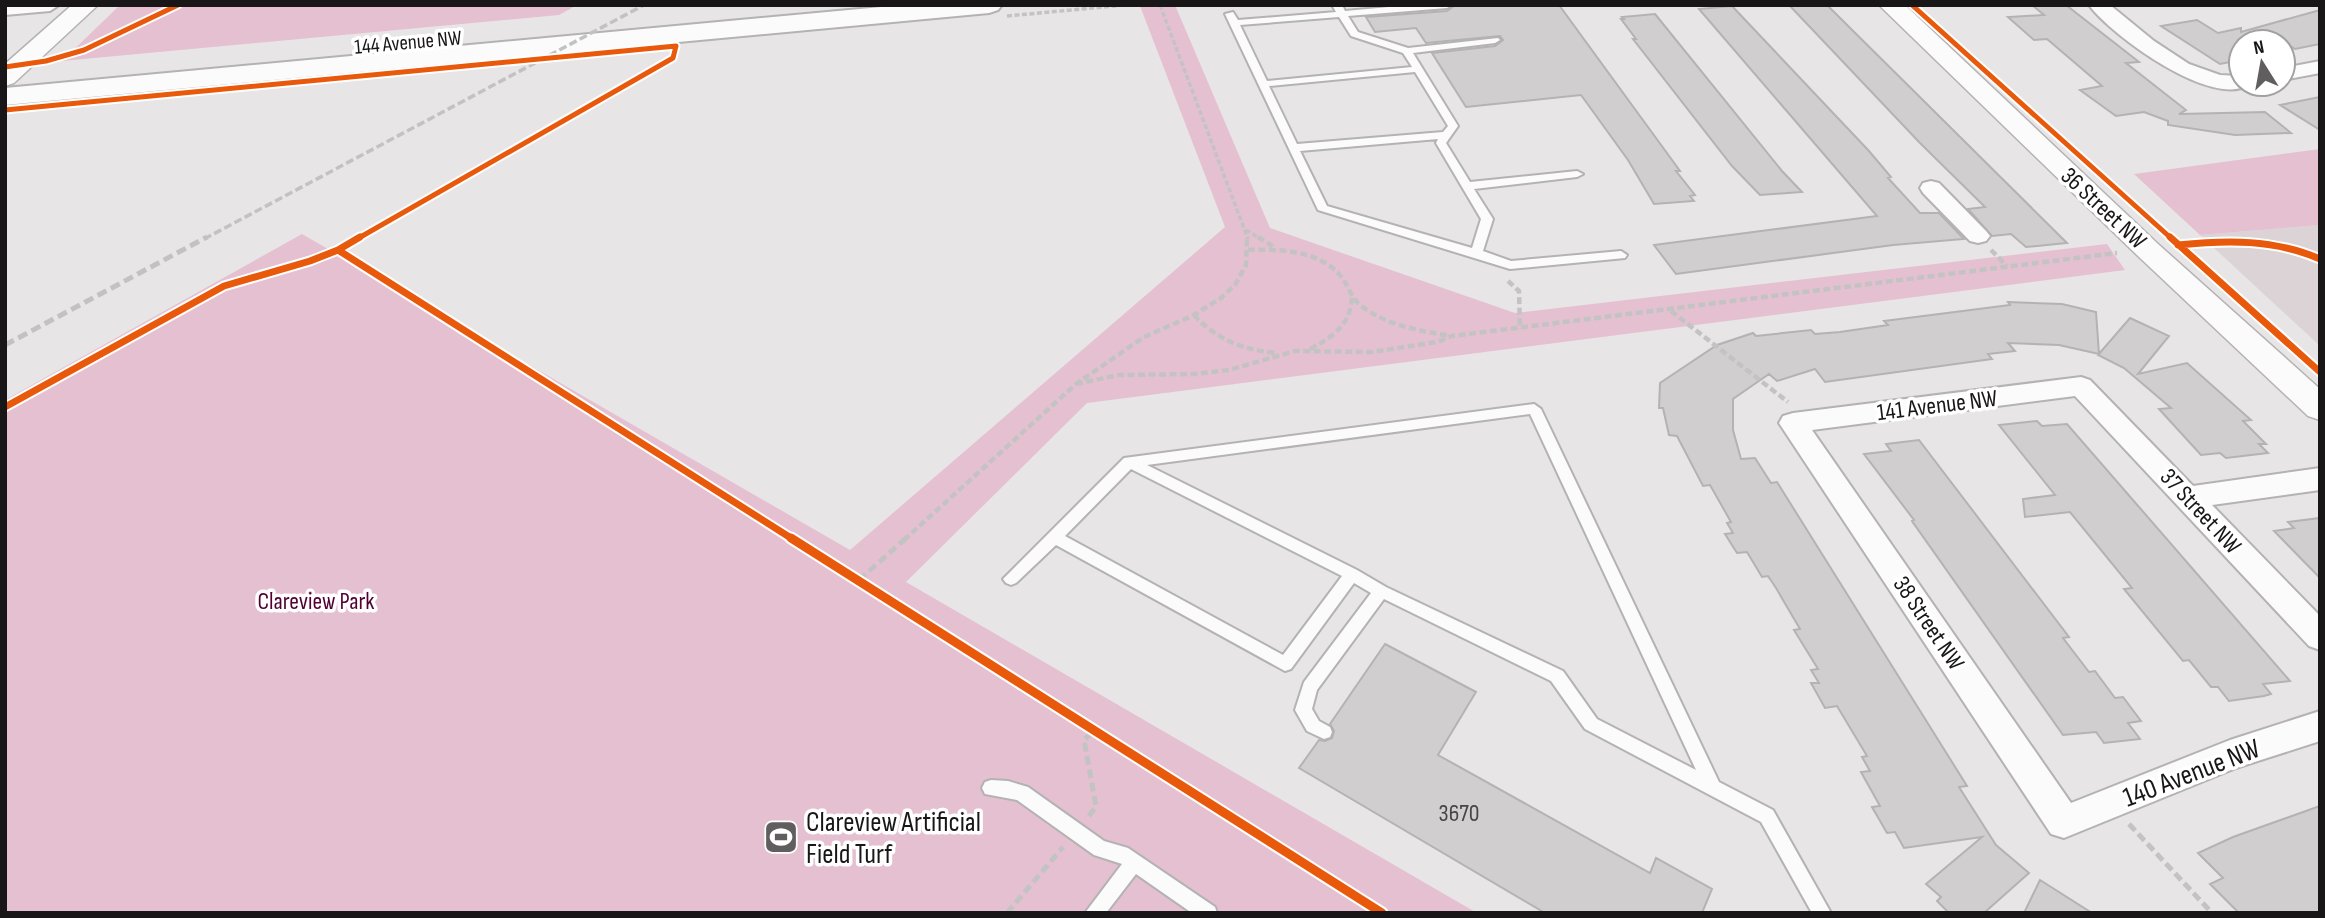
<svg xmlns="http://www.w3.org/2000/svg" width="2325" height="918" font-family="'Sofia Sans Condensed',sans-serif">
<rect width="100%" height="100%" fill="#e8e5e6"/>
<path fill="#dbd3d6" d="M 2320,225 L 2320,346 L 2200,235 Z"/>
<path fill="#e5c0d1" d="M 120,5 L 577,5 L 559,15 L 62,61 Z
M 1146,5 L 1175,5 L 1270,228 L 1515,313 L 2107,244 L 2125,270 L 1087,403 L 906,582 L 1477,913 L 5,913 L 5,400 L 302,234 L 850,550 L 1225,227 L 1140,6 Z
M 2320,149 L 2320,225 L 2200,235 L 2134,174 Z"/>
<path fill="#d0cece" stroke="#b4b2b2" stroke-width="2" d="M 1455,5 L 1559,5 L 1680,171 L 1676,171 L 1695,195 L 1690,196 L 1694,201 L 1654,204 L 1628,160 L 1581,95 L 1466,107 L 1432,53 L 1495,46 L 1503,40 L 1500,36 L 1426,43 L 1416,28 L 1375,32 L 1366,17 L 1447,11 Z
M 1789,5 L 1827,5 L 2067,243 L 2026,247 L 2011,234 L 1992,236 L 1968,209 L 1985,207 L 1920,143 Z
M 2032,5 L 2066,5 L 2139,62 L 2126,63 L 2186,110 L 2179,114 L 2265,112 L 2291,133 L 2235,135 L 2168,125 L 2168,121 L 2144,112 L 2116,116 L 2080,90 L 2102,86 L 2047,39 L 2034,40 L 2008,17 L 2044,15 Z
M 1732,6 L 1869,151 L 1891,177 L 1888,178 L 1920,213 L 1939,213 L 1964,239 L 1893,245 L 1676,274 L 1654,245 L 1877,216 L 1699,9 Z
M 2320,10 L 2320,44 L 2295,49 L 2283,42 L 2241,42 L 2241,60 L 2220,64 L 2161,26 L 2197,20 L 2218,33 L 2241,28 L 2241,32 Z
M 1655,14 L 1782,171 L 1802,192 L 1760,195 L 1732,166 L 1633,39 L 1636,39 L 1621,19 L 1624,19 L 1622,17 Z
M 2320,97 L 2320,130 L 2280,105 Z
M 2008,302 L 2062,304 L 2096,312 L 2099,354 L 2059,345 L 2008,343 L 2015,351 L 1988,354 L 1992,359 L 1825,382 L 1815,369 L 1777,381 L 1769,374 L 1733,399 L 1733,430 L 1741,459 L 1755,458 L 1771,483 L 1777,482 L 1967,786 L 1959,787 L 1996,845 L 2029,873 L 1984,913 L 1949,913 L 1937,901 L 1941,897 L 1926,884 L 1982,837 L 1904,848 L 1895,832 L 1887,833 L 1872,807 L 1880,806 L 1861,772 L 1870,771 L 1862,757 L 1867,756 L 1837,706 L 1825,708 L 1811,683 L 1819,683 L 1811,670 L 1818,669 L 1794,630 L 1800,629 L 1776,588 L 1768,576 L 1762,577 L 1747,552 L 1737,553 L 1725,534 L 1733,533 L 1727,523 L 1731,522 L 1710,485 L 1703,486 L 1677,436 L 1669,435 L 1663,408 L 1659,408 L 1660,383 L 1717,345 L 1753,333 L 1756,336 L 1811,330 L 1815,334 L 1840,332 L 1888,325 L 1884,321 L 2010,305 Z
M 2130,318 L 2169,336 L 2138,374 L 2187,363 L 2251,420 L 2243,421 L 2266,444 L 2259,444 L 2268,453 L 2226,458 L 2220,453 L 2201,455 L 2159,409 L 2171,408 L 2124,368 L 2098,355 Z
M 2037,421 L 2042,426 L 2067,424 L 2290,681 L 2263,684 L 2271,694 L 2264,696 L 2229,701 L 2218,687 L 2211,687 L 2189,660 L 2183,661 L 2124,589 L 2132,588 L 2070,512 L 2025,517 L 2023,499 L 2055,495 L 1999,425 Z
M 1919,440 L 2069,637 L 2063,638 L 2089,672 L 2095,671 L 2115,698 L 2123,697 L 2141,721 L 2128,723 L 2140,739 L 2104,743 L 2096,732 L 2063,735 L 1912,521 L 1914,520 L 1864,454 L 1891,451 L 1886,444 Z
M 2320,518 L 2320,578 L 2274,531 L 2294,528 L 2288,522 Z
M 1385,644 L 1476,692 L 1438,755 L 1650,873 L 1656,858 L 1712,889 L 1702,913 L 1545,913 L 1299,768 L 1319,740 L 1325,741 L 1332,738 L 1334,731 L 1330,724 Z
M 2320,806 L 2320,913 L 2239,913 L 2210,884 L 2223,878 L 2198,853 L 2233,837 Z
M 2040,880 L 2092,913 L 2024,913 Z"/>
<g fill="none" stroke-linecap="round" stroke-linejoin="round">
<g stroke="#b4b2b3" stroke-width="4">
<path id="service" d="M 1332,5 L 1342,5 L 1345,11 L 1411,5 L 1452,5 L 1447,8 L 1348,16 L 1358,32 L 1408,48 L 1498,38 L 1500,40 L 1495,43 L 1413,53 L 1458,126 L 1446,143 L 1470,182 L 1577,171 L 1583,174 L 1577,177 L 1474,189 L 1493,219 L 1483,251 L 1511,261 L 1621,251 L 1627,255 L 1625,258 L 1510,269 L 1318,210 L 1225,14 L 1233,12 L 1238,20 L 1336,12 ZM 1339,17 L 1351,36 L 1403,53 L 1412,67 L 1267,81 L 1240,25 ZM 1415,72 L 1448,126 L 1443,132 L 1297,144 L 1269,86 ZM 1438,139 L 1436,143 L 1481,219 L 1472,248 L 1327,206 L 1300,151 Z
M 1534,404 L 1541,409 L 1719,782 L 1773,810 L 1831,913 L 1812,913 L 1761,822 L 1585,729 L 1551,681 L 1384,599 L 1317,690 L 1312,709 L 1319,721 L 1330,727 L 1332,732 L 1330,737 L 1324,739 L 1307,731 L 1295,710 L 1304,682 L 1371,593 L 1354,583 L 1291,669 L 1285,671 L 1056,545 L 1016,583 L 1011,585 L 1006,583 L 1003,579 L 1124,458 ZM 1530,414 L 1696,770 L 1597,719 L 1563,671 L 1386,587 L 1357,570 L 1147,465 ZM 1131,469 L 1342,576 L 1283,655 L 1065,536 Z
M 991,780 L 1008,781 L 1028,787 L 1104,841 L 1128,848 L 1215,907 L 1217,913 L 1192,913 L 1136,874 L 1106,913 L 1085,913 L 1122,864 L 1094,855 L 1017,800 L 985,794 L 982,788 L 985,782 Z"/>
</g>
<g stroke="#b4b2b3" stroke-width="4">
<path id="minor" d="M 5,5 L 59,5 L 50,11 L 5,15 Z
M 2089,5 L 2110,5 L 2154,41 L 2189,64 L 2220,75 L 2241,76 L 2241,84 L 2250,84 C 2213,110 2111,35 2089,5 Z
M 2320,61 L 2320,73 L 2283,80 L 2283,68 Z
M 1931,181 L 1939,183 L 1986,231 L 1990,236 L 1986,241 L 1978,243 L 1970,241 L 1923,193 L 1920,188 L 1923,183 Z
M 2081,377 L 2090,380 L 2193,486 L 2320,468 L 2320,490 L 2212,505 L 2320,616 L 2320,650 L 2309,646 L 2075,396 L 1812,430 L 2071,803 L 2230,740 L 2320,711 L 2320,741 L 2236,768 L 2064,838 L 2051,834 L 1779,423 L 1783,416 L 1793,413 Z"/>
</g>
<g stroke="#b4b2b3" stroke-width="3">
<path id="tertiary" d="M 72,5 L 98,5 L 14,83 L 5,86 L 5,64 Z
M 1879,5 L 1905,5 L 2158,244 L 2320,389 L 2320,420 L 2308,416 L 2138,256 Z"/>
</g>
<g stroke="#b4b2b3" stroke-width="4">
<path id="secondary" d="M 903,5 L 1002,5 L 998,10 L 989,13 L 5,105 L 5,88 Z"/>
</g>
<path stroke="#c4c3c3" stroke-width="3.5" stroke-dasharray="5 2.5" stroke-linecap="butt" d="M 1160,5 L 1248,239
M 1007,16 L 1125,5
M 1246,230 L 1261,239"/>
<path stroke="#c4c3c3" stroke-width="4.5" stroke-dasharray="7 3.5" stroke-linecap="butt" d="M 1258,237 L 1274,247
M 1248,250 C 1279,249 1317,250 1339,274 C 1348,284 1350,296 1360,305 C 1385,325 1420,331 1451,336
M 1991,250 L 2007,266
M 1508,281 L 1519,291 L 1520,329
M 1671,311 L 1788,402
M 1194,315 C 1217,340 1242,349 1275,353
M 1310,349 C 1333,337 1350,325 1352,298
M 1076,384 L 1118,375 L 1195,374 L 1229,370 L 1295,351 L 1372,352 L 1437,342 L 1452,336 L 2117,253
M 904,540 L 1076,384 L 1144,337 L 1194,315 L 1221,298 L 1235,285 L 1246,265 L 1247,237"/>
<path stroke="#c4c3c3" stroke-width="5" stroke-dasharray="9 4.5" stroke-linecap="butt" d="M 859,580 L 906,538
M 1089,816 L 1096,806 L 1084,740 L 1095,729
M 2129,824 L 2212,913
M 1007,913 L 1063,847"/>
<use href="#service" fill="#fcfbfb" fill-rule="evenodd"/>
<use href="#minor" fill="#fcfbfb" fill-rule="evenodd"/>
<use href="#tertiary" fill="#fcfbfb" fill-rule="evenodd"/>
<use href="#secondary" fill="#fcfbfb" fill-rule="evenodd"/>
<path stroke="#c3c2c2" stroke-width="3.5" stroke-dasharray="8 3.5" stroke-linecap="butt" d="M 204,239 L 644,5"/>
<path stroke="#c3c2c2" stroke-width="5" stroke-dasharray="10 5" stroke-linecap="butt" d="M 5,345 L 207,237"/>
<g stroke="#fff" stroke-width="9">
<path id="cycleway-far2" d="M 1912,5 L 2172,239
M 5,67 L 46,61 L 84,50 L 178,5
M 5,110 L 676,46 L 673,58 L 357,239"/>
</g>
<g stroke="#fff" stroke-width="11">
<path id="cycleway-far1" d="M 2170,237 L 2320,372
M 2178,245 C 2227,240 2274,239 2320,259
M 338,250 L 360,237
M 5,407 L 224,286 L 310,261 L 338,250 L 794,540"/>
</g>
<g stroke="#fff" stroke-width="13">
<path id="cycleway" d="M 791,538 L 1382,913"/>
</g>
<use href="#cycleway-far2" stroke="#e8590c" stroke-width="5"/>
<use href="#cycleway-far1" stroke="#e8590c" stroke-width="7"/>
<use href="#cycleway" stroke="#e8590c" stroke-width="9"/>
</g>
<defs>
<g id="stadium-square" transform="scale(1.75)"><rect x="-9" y="-9" width="18" height="18" rx="4" fill="#615e5f" stroke="#fff"/><path d="M0-5a6.5 5 0 1 0 0 10a6.5 5 0 1 0 0-10ZM-3.5-1.8h7v3.6h-7Z" fill="#fff"/></g>
</defs>
<g fill-rule="evenodd">
<use href="#stadium-square" x="781" y="837"/>
</g>
<g text-anchor="middle" stroke-width="7" stroke-linejoin="round" paint-order="stroke">
<g font-size="21" fill="#181617" stroke="#fff">
<text transform="translate(408 42) rotate(-5)" y="7">144 Avenue NW</text>
</g>
<g font-size="24" fill="#181617" stroke="#fff">
<text transform="translate(2104 208) rotate(43)" y="8">36 Street NW</text>
<text transform="translate(1937 405) rotate(-7)" y="8">141 Avenue NW</text>
<text transform="translate(2201 511) rotate(47)" y="8">37 Street NW</text>
<text transform="translate(1929 623) rotate(56)" y="8">38 Street NW</text>
</g>
<g font-size="24" fill="#520032" stroke="#fff">
<text x="316" y="609">Clareview Park</text>
</g>
<g font-size="24" fill="#474546">
<text x="1459" y="821">3670</text>
</g>
<g font-size="28" fill="#181617" stroke="#fff">
<text transform="translate(2191 772) rotate(-21)" y="10">140 Avenue NW</text>
</g>
<g font-size="28" fill="#181617" stroke="#fff" text-anchor="start">
<text x="806" y="831">Clareview Artificial<tspan x="806" dy="32">Field Turf</tspan></text>
</g>
</g>
<rect width="2325" height="918" fill="none" stroke="#181617" stroke-width="14"/>
<g transform="translate(2262 63) rotate(349)"><circle r="33" fill="#ffffff" stroke="#a3a2a2" stroke-width="2"/>
<path d="M0-5L12 26L0 18L-12 26Z" fill="#615e5f"/>
<text y="-10" font-size="19" font-weight="bold" text-anchor="middle" fill="#181617">N</text>
</g>
</svg>
